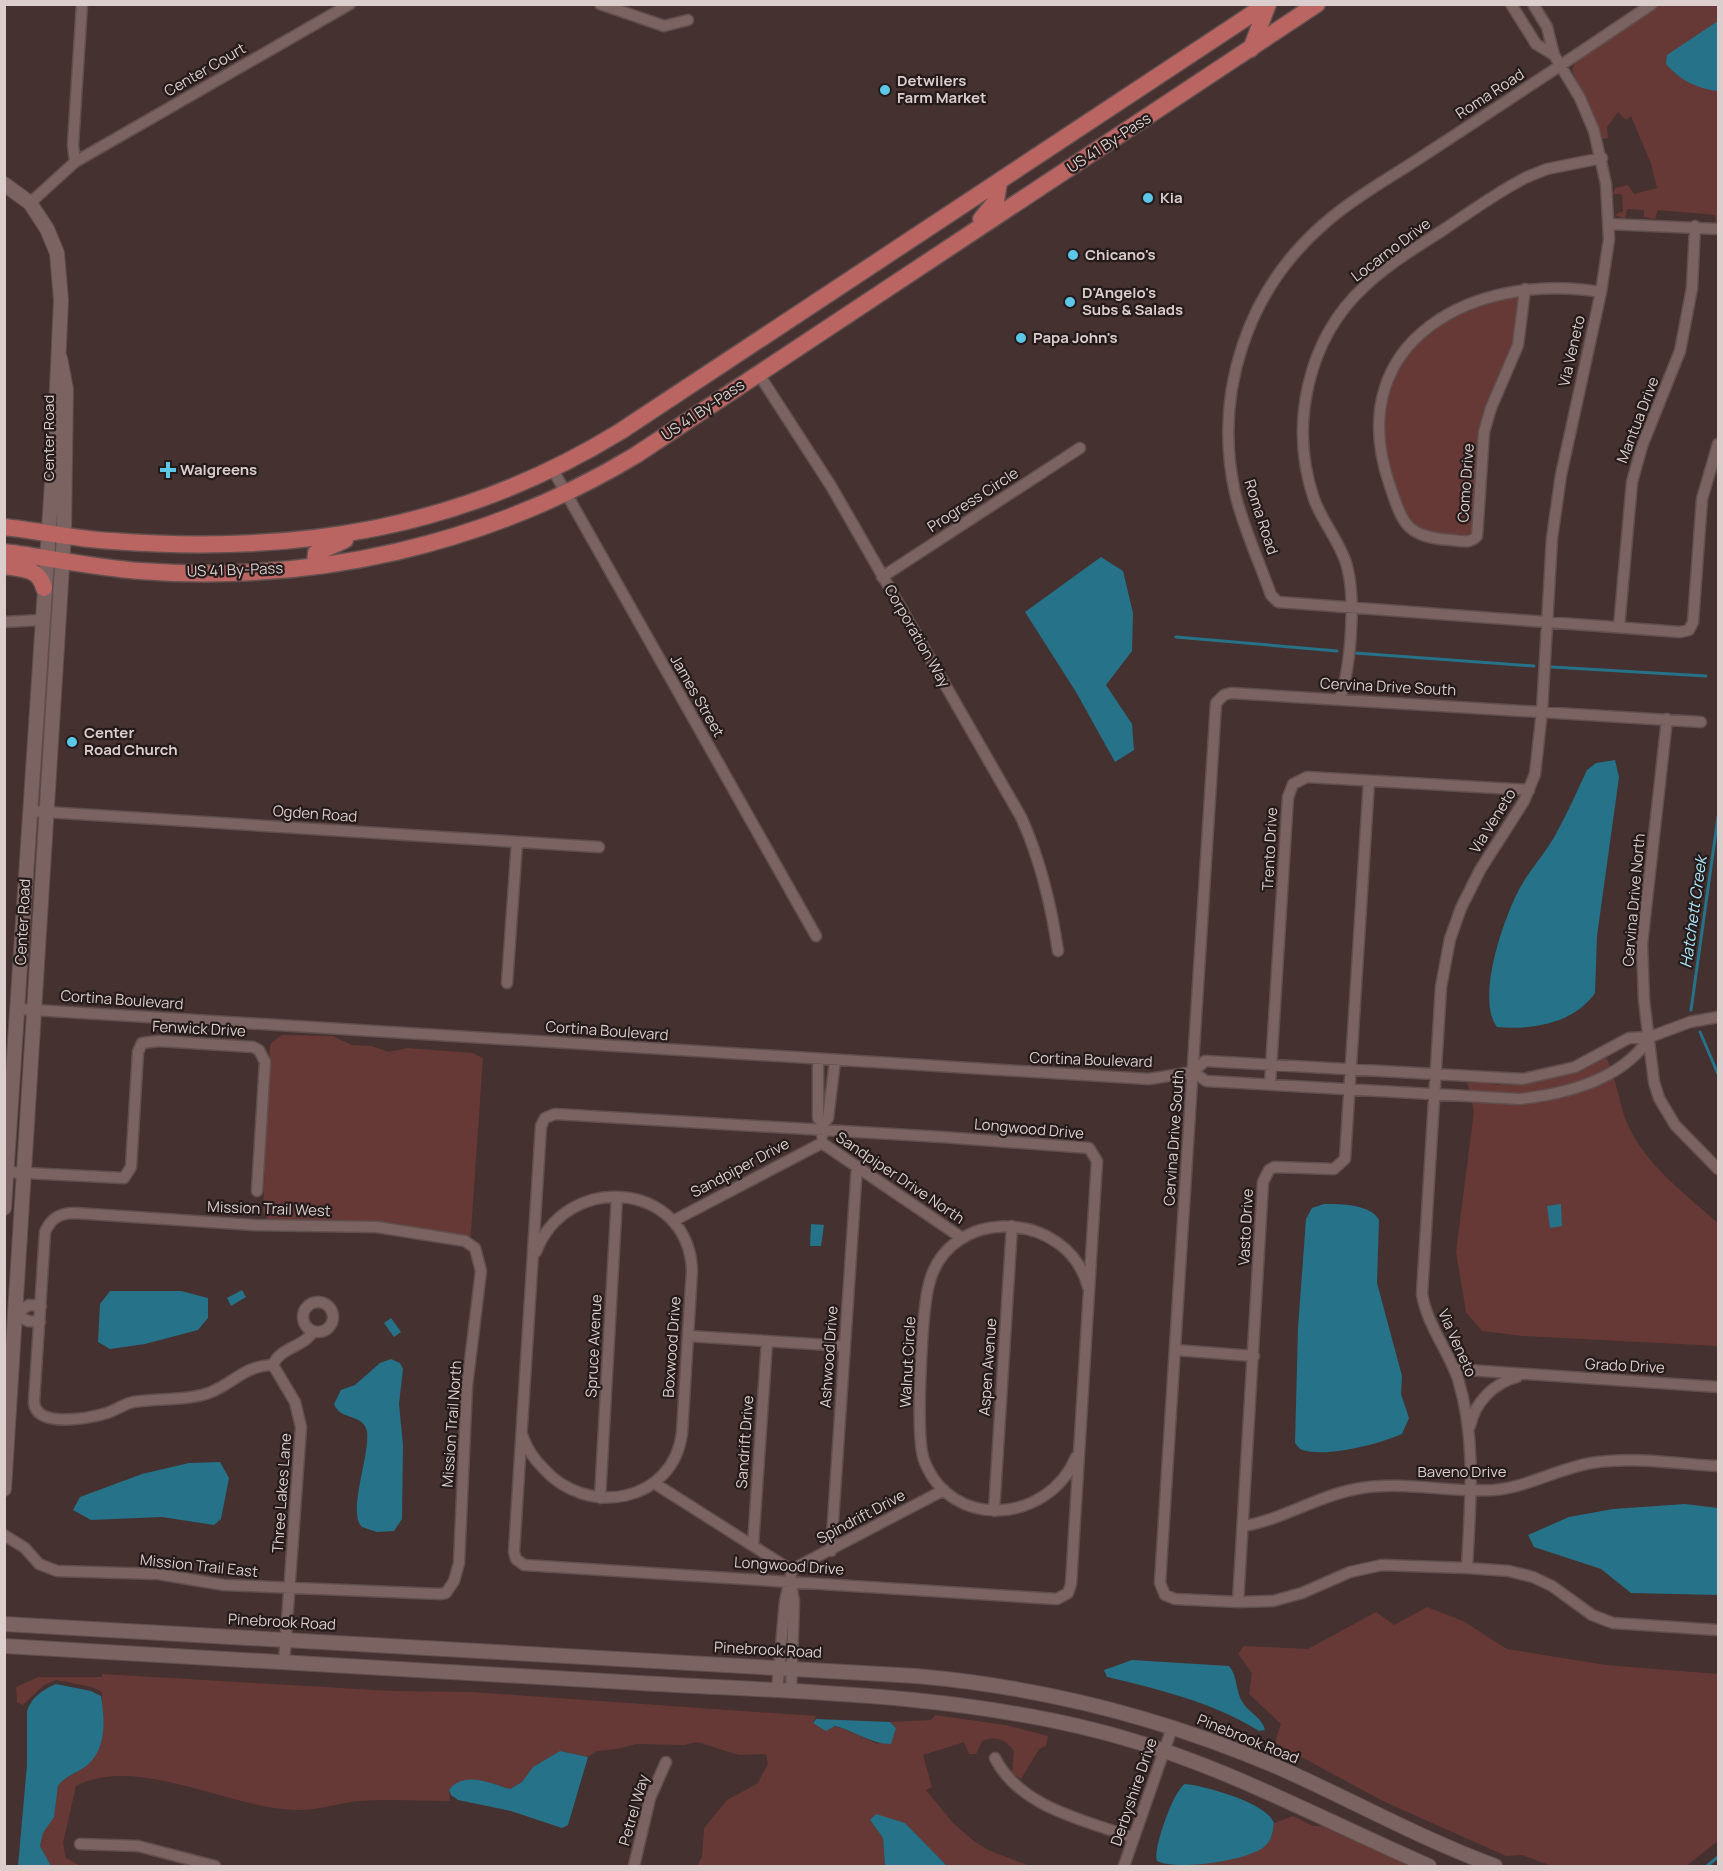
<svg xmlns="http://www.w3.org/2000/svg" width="1723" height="1871" font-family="Manrope,sans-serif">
<rect width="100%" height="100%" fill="#45312f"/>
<path fill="#663937" d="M 1660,5 L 1718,5 L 1718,225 L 1716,224 L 1715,215 L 1658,210 L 1655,219 L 1644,217 L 1644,210 L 1627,209 L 1625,219 L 1615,215 L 1623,211 L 1622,194 L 1613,194 L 1615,188 L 1628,185 L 1634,194 L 1657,188 L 1651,164 L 1631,116 L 1626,120 L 1618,112 L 1607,127 L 1608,138 L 1602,139 L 1572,70 L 1576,60 Z
M 1518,295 L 1520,299 L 1515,339 L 1490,401 L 1472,532 C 1460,542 1425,532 1412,525 C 1398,498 1383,464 1382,433 C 1380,378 1417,332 1465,310 C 1481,303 1501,300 1518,295 Z
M 282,1035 L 332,1036 L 352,1045 L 372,1046 L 388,1052 L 407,1048 L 473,1053 L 483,1058 L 470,1246 L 268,1219 L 263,1212 L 270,1044 Z
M 1604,1053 C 1615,1073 1617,1093 1624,1115 C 1640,1161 1683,1192 1718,1223 L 1718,1346 L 1523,1336 L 1482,1331 L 1466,1312 L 1456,1252 L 1474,1111 L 1466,1077 L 1497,1085 L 1571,1071 Z
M 1427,1607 L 1463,1621 L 1507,1649 L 1606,1665 L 1718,1674 L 1718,1841 L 1686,1866 L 1552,1866 L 1522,1855 L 1506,1856 L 1385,1802 L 1275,1743 L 1281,1724 L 1249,1694 L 1252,1673 L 1238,1654 L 1244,1646 L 1308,1649 L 1376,1612 L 1394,1625 Z
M 102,1674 L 393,1691 L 471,1692 L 816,1716 L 813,1723 L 842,1728 L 878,1744 L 896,1728 L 890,1722 L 931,1720 L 935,1715 L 1005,1725 L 1048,1736 L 1046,1746 L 1039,1749 L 1021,1779 L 1012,1773 L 1014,1751 C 1006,1740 996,1735 982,1741 L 976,1754 L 969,1754 L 964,1742 L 923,1755 L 932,1787 L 926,1790 L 953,1823 L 975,1842 L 988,1850 L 1030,1866 L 947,1866 L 905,1823 L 870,1820 L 883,1838 L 885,1866 L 697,1866 L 702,1857 L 704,1828 L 727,1800 L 757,1784 L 768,1764 L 766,1754 L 739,1755 L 697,1742 L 684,1745 L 636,1744 L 617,1749 L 597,1751 L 588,1757 L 560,1751 L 533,1767 L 522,1782 L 510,1789 C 492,1784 464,1771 449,1790 L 450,1801 C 420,1801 389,1799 359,1801 C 338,1803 316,1811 295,1810 C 232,1809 136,1754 76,1786 L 63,1843 L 66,1858 L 81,1866 L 51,1866 L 40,1846 L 43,1833 L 54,1816 L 58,1786 C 65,1776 75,1774 85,1767 C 110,1747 101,1719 102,1692 L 92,1687 L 56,1680 L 44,1685 L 23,1705 L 17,1702 L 16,1687 L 38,1677 L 102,1677 Z
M 1293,1816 L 1313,1826 L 1326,1826 L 1412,1866 L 1167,1866 L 1220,1862 L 1271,1837 L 1274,1823 Z"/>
<path fill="#257289" d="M 1718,21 L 1718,91 C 1696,88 1681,81 1666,64 L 1667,55 Z
M 1101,557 L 1123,571 L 1133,613 L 1132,651 L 1106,685 L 1132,724 L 1134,750 L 1115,762 L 1076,692 L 1025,612 Z
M 1615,760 L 1619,777 L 1597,936 L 1595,993 C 1573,1024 1532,1030 1497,1027 C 1475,998 1505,914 1521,886 C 1532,867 1547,851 1557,832 C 1568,812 1577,791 1587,770 L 1596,763 Z
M 1324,1204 C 1340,1204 1371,1204 1379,1220 L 1377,1283 L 1402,1376 L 1401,1394 L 1409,1418 L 1402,1434 C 1379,1444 1323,1459 1300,1449 L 1295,1443 L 1298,1328 L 1306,1219 L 1312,1208 Z
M 1561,1204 L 1562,1226 L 1550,1228 L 1547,1206 Z
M 811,1224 L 824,1225 L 821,1246 L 810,1246 Z
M 242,1290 L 246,1297 L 231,1306 L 227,1298 Z
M 110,1291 L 181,1291 L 208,1298 L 208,1318 L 198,1330 L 145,1344 L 110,1349 L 98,1342 L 100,1304 Z
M 391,1318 L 401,1332 L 394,1337 L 384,1323 Z
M 391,1359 L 400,1363 L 403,1369 L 399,1404 L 403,1445 L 402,1519 L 394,1531 L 377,1532 L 362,1527 C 347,1513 370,1456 367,1432 C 364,1413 340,1421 334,1404 L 341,1390 L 355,1385 L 380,1363 Z
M 220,1462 L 229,1478 L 221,1519 L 214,1525 L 162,1517 L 91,1520 L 73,1510 L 80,1497 L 142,1474 L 189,1463 Z
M 1685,1504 L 1718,1508 L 1718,1595 L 1631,1593 L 1601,1569 L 1534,1547 L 1528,1535 L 1569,1517 L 1613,1509 Z
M 1132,1660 L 1229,1666 C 1238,1676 1235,1691 1243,1703 C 1249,1713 1262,1717 1265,1730 L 1259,1731 C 1215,1703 1158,1689 1107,1677 L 1104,1670 Z
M 56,1684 L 91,1691 L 101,1696 C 105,1721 107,1750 85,1767 C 75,1774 65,1776 58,1786 L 54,1817 L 43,1833 L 40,1846 L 51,1866 L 18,1866 L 27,1765 L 27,1712 C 30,1698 44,1689 56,1684 Z
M 816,1719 L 890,1722 L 896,1728 L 891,1744 C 871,1744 855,1731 835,1726 L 826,1731 L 813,1723 Z
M 560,1751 L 588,1757 L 568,1825 L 562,1828 L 511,1811 L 458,1800 L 451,1795 L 449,1790 C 465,1770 491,1784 510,1789 L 522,1782 L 533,1767 Z
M 1185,1784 C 1206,1786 1267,1803 1274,1823 C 1273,1831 1272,1839 1266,1845 C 1251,1861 1176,1871 1157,1861 C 1152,1851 1174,1789 1185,1784 Z
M 876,1814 L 905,1823 L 947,1866 L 885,1866 L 883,1838 L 870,1820 Z"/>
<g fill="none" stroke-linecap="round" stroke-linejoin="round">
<path stroke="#257289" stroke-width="3" d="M 1176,637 L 1337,651
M 1355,653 L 1534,666
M 1552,667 L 1706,676
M 1691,1010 L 1718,817
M 1700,1032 L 1718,1074
M 1707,1866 L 1718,1857"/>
<g stroke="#604f4d" stroke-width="13">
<path id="minor" d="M 600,4 L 664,26 L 688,20
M 1511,4 L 1536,44 L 1554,55
M 1652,4 C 1578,54 1504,103 1429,152 C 1395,175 1356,196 1325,223 C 1247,290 1213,393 1235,493 C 1243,527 1259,561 1271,595 L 1278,602 L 1680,632 L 1689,630 L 1693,622 L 1702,499 L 1718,444
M 75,162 L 73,145 L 82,4
M 30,203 L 75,162 L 350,4
M 1609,224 L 1718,229
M 1525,289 L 1518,345 L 1491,408 L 1484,432 L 1477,536 C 1470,544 1461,541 1452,540 C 1405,537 1403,524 1389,483 C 1341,339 1477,271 1601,292
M 758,373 L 831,486 L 1021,817 C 1041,861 1051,904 1058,951
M 553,470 L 816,936
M 882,577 L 1080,448
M 4,622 L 41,620
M 1619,627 L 1632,482 L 1642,446 L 1680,351 L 1692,288 L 1695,226
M 1340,699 C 1351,665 1357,593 1345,560 C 1337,538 1322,521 1314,499 C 1289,426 1307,339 1365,286 C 1389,263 1419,246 1446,228 C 1473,210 1499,191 1527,177 L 1547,169 L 1602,158
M 1667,719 L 1642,944 L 1644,1000 L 1654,1082 L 1659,1098 L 1675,1125 L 1718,1169
M 1701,722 L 1231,693 L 1224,695 L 1216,703 L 1160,1583 L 1165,1595 L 1175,1599 L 1238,1602 L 1273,1601 L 1302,1593 L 1350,1572 L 1382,1565 L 1467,1568 L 1509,1571 L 1533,1577 L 1552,1586 L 1592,1615 L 1613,1623 L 1718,1630
M 30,811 L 599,847
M 507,983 L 517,842
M 18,1009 L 1149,1079 L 1193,1072 L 1205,1061 L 1523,1079 L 1575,1067 L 1629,1038 L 1650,1037 L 1690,1022 L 1718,1017
M 818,1059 L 818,1118 L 823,1124
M 1193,1072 L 1206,1081 L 1519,1099 C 1566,1094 1623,1079 1650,1037
M 1270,1084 L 1288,797 L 1293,784 L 1307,777 L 1529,790
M 555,1114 L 942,1137 L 1089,1148 L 1097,1161 L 1071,1584 L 1068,1593 L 1057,1599 L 524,1565 L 516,1559 L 514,1552 L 541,1126 L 545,1118 Z
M 822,1136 L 823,1124 L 828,1118 L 835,1061
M 822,1143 L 962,1238
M 7,1172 L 124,1178 L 131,1167 L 138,1052 L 142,1043 L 159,1041 L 253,1047 L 259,1050 L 265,1062 L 257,1191
M 673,1221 L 822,1143
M303 1317a15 15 0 1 1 30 0a15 15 0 1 1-30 0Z
M 15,1314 L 29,1305 L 41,1306
M 15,1314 L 28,1321 L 40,1322
M 688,1336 L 844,1346
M 1175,1350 L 1254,1356
M 273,1365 C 280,1347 305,1347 313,1331
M 1454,1369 L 1718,1387
M 1470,1426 C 1475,1402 1494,1383 1517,1377
M 523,1437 C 527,1449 534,1459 543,1468 C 587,1518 673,1503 682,1433 L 692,1270 C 688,1181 566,1171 536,1252
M 1076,1457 C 1049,1523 951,1532 924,1460 C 915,1436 922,1311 929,1284 C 949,1204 1068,1210 1088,1287
M 654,1483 L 791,1570 L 944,1490
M 600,1498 L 617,1197
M 994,1511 L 1012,1226
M 1244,1526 C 1284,1519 1317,1496 1356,1489 C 1402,1480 1448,1493 1494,1490 C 1528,1487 1557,1469 1591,1463 C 1632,1456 1677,1464 1718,1466
M 4,1535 L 25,1548 L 39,1564 L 57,1571 L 158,1574 L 224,1585 L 440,1594 L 446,1593 L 454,1581 L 459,1563 L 467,1386 L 481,1271 L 475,1248 L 465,1241 L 377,1227 L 254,1225 L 75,1213 C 60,1213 51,1218 45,1232 L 34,1402 C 36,1429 90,1418 107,1413 C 116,1410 124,1404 133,1402 C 156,1398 190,1401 211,1392 C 236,1382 243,1366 273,1365 L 295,1402 L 301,1427 C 296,1506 289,1584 284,1663
M 753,1545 L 767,1341
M 831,1551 L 857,1166
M 1467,1568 C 1470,1505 1477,1441 1458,1379 C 1448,1350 1427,1325 1422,1294 L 1441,987 L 1450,939 L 1461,908 L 1480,870 L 1524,801 L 1535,774 L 1542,711 L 1552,538 L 1561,475 L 1601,292 L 1609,239 L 1606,184 L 1594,131 L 1580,98 L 1554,55 L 1547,27 L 1533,4
M 791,1584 L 794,1601 L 791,1692
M 1238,1602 L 1263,1182 L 1269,1170 L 1274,1167 L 1334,1169 L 1345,1159 L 1369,781
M 777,1691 L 785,1601 L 791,1575
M 995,1758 C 1020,1808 1085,1820 1134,1838
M 80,1844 L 138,1846 L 215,1866
M 634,1866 L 650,1798 L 666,1762
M 1124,1866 L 1172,1728"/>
</g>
<g stroke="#604f4d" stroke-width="16">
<path id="tertiary" d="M 4,184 L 30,203 L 47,229 L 57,253 L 61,300 L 54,453 L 4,1208
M 4,1489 L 64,535 L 66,389 L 60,358
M 4,1624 L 916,1676 C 1042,1687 1164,1718 1280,1768 C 1352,1800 1421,1839 1495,1866
M 4,1646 C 216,1659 428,1671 640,1683 C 793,1692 949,1693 1098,1731 C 1217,1761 1318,1818 1429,1866"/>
</g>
<g stroke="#604f4d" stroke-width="19">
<path id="primary" d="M 1251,49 L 1268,4
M 981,219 L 996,201 L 999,182
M 4,527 C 40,531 76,539 112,541 C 297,555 462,529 621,431 L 1267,4
M 4,552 C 50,558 94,567 140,571 C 313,584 487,545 636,455 L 1317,4
M 315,565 L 316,553 L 345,540
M 4,566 C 23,569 39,568 44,588"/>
</g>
<use href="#minor" stroke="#7a6361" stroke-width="10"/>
<use href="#tertiary" stroke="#7a6361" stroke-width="14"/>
<use href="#primary" stroke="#bb6563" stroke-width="16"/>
</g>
<g fill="#5dc7e8" stroke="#251b1b" stroke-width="2">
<circle cx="885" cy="90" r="6"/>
<circle cx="1148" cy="198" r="6"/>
<circle cx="1073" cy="255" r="6"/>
<circle cx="1070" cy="302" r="6"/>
<circle cx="1021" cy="338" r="6"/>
<path d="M165 461h6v6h6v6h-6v6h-6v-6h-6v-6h6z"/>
<circle cx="72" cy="742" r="6"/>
</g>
<g text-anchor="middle" stroke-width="4.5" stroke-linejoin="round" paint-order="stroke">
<g font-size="15" fill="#dbcecc" stroke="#251b1b">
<text transform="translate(205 70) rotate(-30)" y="5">Center Court</text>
<text transform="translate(1490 94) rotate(-33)" y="5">Roma Road</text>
<text transform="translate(1109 143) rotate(-33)" y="5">US 41 By-Pass</text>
<text transform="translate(1391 250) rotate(-37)" y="5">Locarno Drive</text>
<text transform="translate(1572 351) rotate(-77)" y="5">Via Veneto</text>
<text transform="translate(703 410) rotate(-34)" y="5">US 41 By-Pass</text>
<text transform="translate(1638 420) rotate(-69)" y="5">Mantua Drive</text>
<text transform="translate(49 438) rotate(-90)" y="5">Center Road</text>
<text transform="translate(1466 483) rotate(-86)" y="5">Como Drive</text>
<text transform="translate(973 500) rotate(-33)" y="5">Progress Circle</text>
<text transform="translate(1261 517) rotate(72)" y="5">Roma Road</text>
<text transform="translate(235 570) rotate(-2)" y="5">US 41 By-Pass</text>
<text transform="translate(917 636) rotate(60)" y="5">Corporation Way</text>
<text transform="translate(1388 687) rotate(3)" y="5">Cervina Drive South</text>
<text transform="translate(697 696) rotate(60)" y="5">James Street</text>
<text transform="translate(315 814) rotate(4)" y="5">Ogden Road</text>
<text transform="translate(1493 821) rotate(-58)" y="5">Via Veneto</text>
<text transform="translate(1270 849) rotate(-87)" y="5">Trento Drive</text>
<text transform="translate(1634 900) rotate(-85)" y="5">Cervina Drive North</text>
<text transform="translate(23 922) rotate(-87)" y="5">Center Road</text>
<text transform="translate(122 1000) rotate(4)" y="5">Cortina Boulevard</text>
<text transform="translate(199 1029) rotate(3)" y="5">Fenwick Drive</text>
<text transform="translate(607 1031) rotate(4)" y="5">Cortina Boulevard</text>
<text transform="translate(1091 1060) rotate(2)" y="5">Cortina Boulevard</text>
<text transform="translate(1029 1129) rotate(5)" y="5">Longwood Drive</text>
<text transform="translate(1174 1138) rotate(-86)" y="5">Cervina Drive South</text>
<text transform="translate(740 1168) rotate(-28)" y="5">Sandpiper Drive</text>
<text transform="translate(900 1178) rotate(34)" y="5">Sandpiper Drive North</text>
<text transform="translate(269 1209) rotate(2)" y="5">Mission Trail West</text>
<text transform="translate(1246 1227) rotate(-87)" y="5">Vasto Drive</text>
<text transform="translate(1457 1343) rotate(66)" y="5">Via Veneto</text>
<text transform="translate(594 1346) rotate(-87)" y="5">Spruce Avenue</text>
<text transform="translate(672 1347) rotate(-86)" y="5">Boxwood Drive</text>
<text transform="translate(829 1357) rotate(-86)" y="5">Ashwood Drive</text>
<text transform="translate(908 1362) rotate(-87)" y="5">Walnut Circle</text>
<text transform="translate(1625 1366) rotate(3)" y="5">Grado Drive</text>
<text transform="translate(988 1367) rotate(-86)" y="5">Aspen Avenue</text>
<text transform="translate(452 1424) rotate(-86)" y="5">Mission Trail North</text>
<text transform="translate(745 1442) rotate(-86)" y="5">Sandrift Drive</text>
<text x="1462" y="1477">Baveno Drive</text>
<text transform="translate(282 1493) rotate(-86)" y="5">Three Lakes Lane</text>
<text transform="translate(861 1517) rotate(-28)" y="5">Spindrift Drive</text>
<text transform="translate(199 1566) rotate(6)" y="5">Mission Trail East</text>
<text transform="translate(789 1566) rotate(4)" y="5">Longwood Drive</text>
<text transform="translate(282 1622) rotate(3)" y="5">Pinebrook Road</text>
<text transform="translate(768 1650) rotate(3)" y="5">Pinebrook Road</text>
<text transform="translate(1248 1739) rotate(22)" y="5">Pinebrook Road</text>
<text transform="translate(1134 1792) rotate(-71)" y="5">Derbyshire Drive</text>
<text transform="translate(634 1810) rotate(-74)" y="5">Petrel Way</text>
</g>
<g font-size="15" font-weight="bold" fill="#dbcecc" stroke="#251b1b" text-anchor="start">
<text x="897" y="86">Detwilers<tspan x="897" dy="17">Farm Market</tspan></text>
<text x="1160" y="203">Kia</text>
<text x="1085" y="260">Chicano's</text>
<text x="1082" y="298">D'Angelo's<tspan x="1082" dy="17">Subs &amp; Salads</tspan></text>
<text x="1033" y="343">Papa John's</text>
<text x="180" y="475">Walgreens</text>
<text x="84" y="738">Center<tspan x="84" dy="17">Road Church</tspan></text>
</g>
<g font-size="16" font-style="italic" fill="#ace7fc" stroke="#251b1b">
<text transform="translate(1693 912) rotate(-82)" y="6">Hatchett Creek</text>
</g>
</g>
<rect width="1723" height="1871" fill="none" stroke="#dbcecc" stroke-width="12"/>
</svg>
